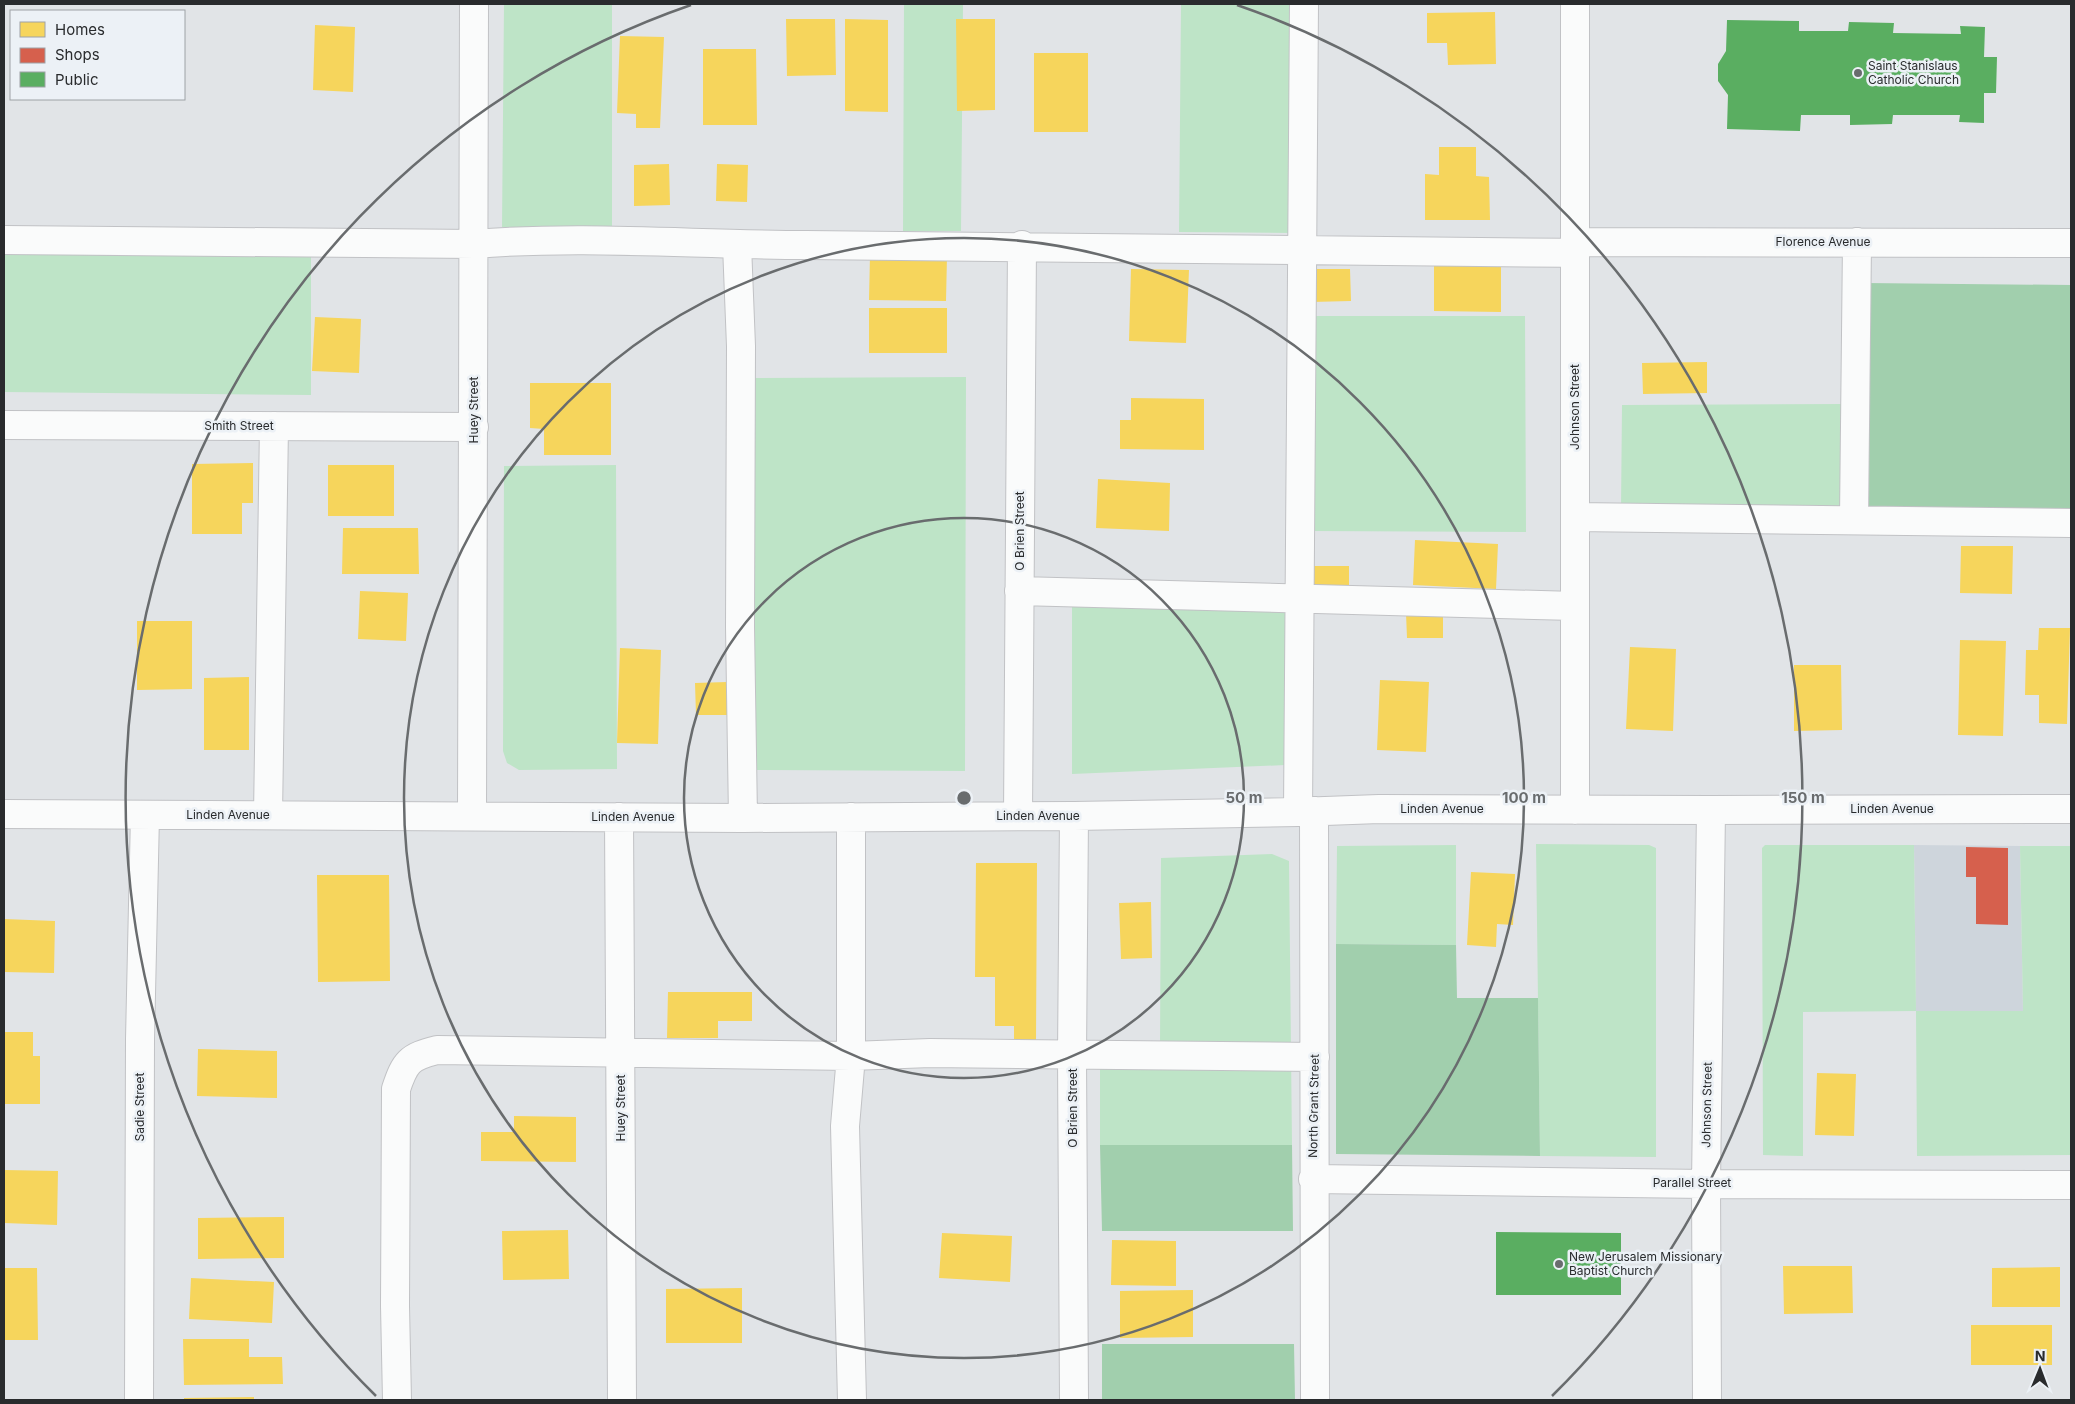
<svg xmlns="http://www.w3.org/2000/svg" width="2075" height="1404" font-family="Inter,sans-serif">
<rect width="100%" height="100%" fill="#e1e4e7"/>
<path fill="#ced5dc" d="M 1914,845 L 2020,846 L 2023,1011 L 1916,1011 Z"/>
<path fill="#bee4c7" d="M 504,4 L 612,4 L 612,228 L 502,227 Z
M 904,4 L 963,5 L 961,231 L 903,231 Z
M 1181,4 L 1294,5 L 1293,233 L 1179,232 Z
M 4,248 L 311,251 L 311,395 L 4,392 Z
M 1308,316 L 1525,316 L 1526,532 L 1310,531 Z
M 966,377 L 965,771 L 749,770 L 747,378 Z
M 1844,404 L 1845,510 L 1621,508 L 1622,405 Z
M 616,465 L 617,769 L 519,770 L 507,763 L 503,751 L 504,466 Z
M 1072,600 L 1287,609 L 1285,765 L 1072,774 Z
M 1536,844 L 1649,845 L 1656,848 L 1656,1157 L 1540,1156 Z
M 1456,845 L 1456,945 L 1336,944 L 1337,846 Z
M 1765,845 L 1914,845 L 1916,1011 L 2023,1011 L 2020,846 L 2071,846 L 2071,1155 L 1917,1156 L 1916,1011 L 1803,1012 L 1803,1156 L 1763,1155 L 1762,848 Z
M 1272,854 L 1289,861 L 1292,1145 L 1100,1145 L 1100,1063 L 1160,1047 L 1161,858 Z"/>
<path fill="#a1cfad" d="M 1864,283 L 2071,285 L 2071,513 L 1863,511 Z
M 1336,944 L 1456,945 L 1457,998 L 1538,998 L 1540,1156 L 1336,1154 Z
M 1100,1145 L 1292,1145 L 1293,1231 L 1102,1231 Z
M 1102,1344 L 1294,1344 L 1295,1400 L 1102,1400 Z"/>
<path fill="#f6d55c" d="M 1495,12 L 1496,64 L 1448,65 L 1447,43 L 1427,43 L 1427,13 Z
M 786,19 L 835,19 L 836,75 L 787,76 Z
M 845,19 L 888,20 L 888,112 L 845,111 Z
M 956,19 L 995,19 L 995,110 L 957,111 Z
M 315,25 L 355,27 L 353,92 L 313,90 Z
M 620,36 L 664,37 L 660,128 L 636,128 L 636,114 L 617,113 Z
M 703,49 L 756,49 L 757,125 L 703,125 Z
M 1034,53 L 1088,53 L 1088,132 L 1034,132 Z
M 1439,147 L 1476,147 L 1476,176 L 1489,177 L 1490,220 L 1425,220 L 1425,174 L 1439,175 Z
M 669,164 L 670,205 L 634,206 L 634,165 Z
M 717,164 L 748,165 L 747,202 L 716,201 Z
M 870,255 L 947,256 L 946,301 L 869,300 Z
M 1434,257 L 1501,257 L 1501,312 L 1434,311 Z
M 1131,269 L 1189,270 L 1186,343 L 1129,341 Z
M 1310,269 L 1350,269 L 1351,301 L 1311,302 Z
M 869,308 L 947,308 L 947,353 L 869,353 Z
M 315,317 L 361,319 L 359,373 L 312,371 Z
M 1707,362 L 1707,393 L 1643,394 L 1642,363 Z
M 530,383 L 611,383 L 611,455 L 544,455 L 544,429 L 530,428 Z
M 1131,398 L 1204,399 L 1204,450 L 1120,449 L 1120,420 L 1131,420 Z
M 253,463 L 253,503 L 242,503 L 242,534 L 192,534 L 192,464 Z
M 328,465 L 394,465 L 394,516 L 328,516 Z
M 1098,479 L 1170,483 L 1169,531 L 1096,528 Z
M 343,528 L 418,528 L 419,574 L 342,574 Z
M 1415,540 L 1498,544 L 1496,589 L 1413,585 Z
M 1961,546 L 2013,546 L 2012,594 L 1960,593 Z
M 1313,566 L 1349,566 L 1349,593 L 1312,593 Z
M 360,591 L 408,593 L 406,641 L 358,639 Z
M 1406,613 L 1443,613 L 1443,638 L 1407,638 Z
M 137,621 L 192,621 L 192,689 L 137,690 Z
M 2039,628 L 2070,628 L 2067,724 L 2039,723 L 2039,695 L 2025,695 L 2026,650 L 2038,650 Z
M 1960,640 L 2006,641 L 2003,736 L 1958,735 Z
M 1630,647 L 1676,649 L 1673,731 L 1626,729 Z
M 620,648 L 661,650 L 658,744 L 617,743 Z
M 1794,665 L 1841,665 L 1842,730 L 1794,731 Z
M 249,677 L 249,750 L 204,750 L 204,678 Z
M 1380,680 L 1429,682 L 1426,752 L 1377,750 Z
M 727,682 L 727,715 L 696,715 L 695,683 Z
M 976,863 L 1037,863 L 1036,1042 L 1014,1042 L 1014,1026 L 995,1026 L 995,977 L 975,977 Z
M 1471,872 L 1515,874 L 1513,925 L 1497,924 L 1496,947 L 1467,945 Z
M 317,875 L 389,875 L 390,981 L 318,982 Z
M 1151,902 L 1152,958 L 1121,959 L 1119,903 Z
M 4,919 L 55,921 L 54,973 L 4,972 Z
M 668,992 L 752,992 L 752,1021 L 718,1021 L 718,1038 L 667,1038 Z
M 4,1032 L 33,1032 L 33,1056 L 40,1056 L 40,1104 L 4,1104 Z
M 198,1049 L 277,1051 L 277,1098 L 197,1096 Z
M 1817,1073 L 1856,1074 L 1854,1136 L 1815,1135 Z
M 514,1116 L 576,1117 L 576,1162 L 481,1161 L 481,1132 L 514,1132 Z
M 4,1170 L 58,1171 L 57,1225 L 4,1223 Z
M 284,1217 L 284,1258 L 198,1259 L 198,1218 Z
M 568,1230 L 569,1279 L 503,1280 L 502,1231 Z
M 942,1233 L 1012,1236 L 1010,1282 L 939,1278 Z
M 1112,1240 L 1176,1241 L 1176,1286 L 1111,1285 Z
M 1783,1266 L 1852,1266 L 1853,1313 L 1784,1314 Z
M 2060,1267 L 2060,1307 L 1992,1307 L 1992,1268 Z
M 4,1268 L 37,1268 L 38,1340 L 4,1340 Z
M 191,1278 L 274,1282 L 272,1323 L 189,1319 Z
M 742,1288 L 742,1343 L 666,1343 L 666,1289 Z
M 1193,1290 L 1193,1337 L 1120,1338 L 1120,1291 Z
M 1971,1325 L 2052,1325 L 2052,1365 L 1971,1365 Z
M 183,1339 L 249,1339 L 249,1357 L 282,1357 L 283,1384 L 184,1385 Z
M 254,1397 L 254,1400 L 184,1400 L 184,1398 Z"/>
<path fill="#d6604d" d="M 1966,847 L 2008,848 L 2008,925 L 1976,924 L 1976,877 L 1966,877 Z"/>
<path fill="#5aae61" d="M 1727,20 L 1799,21 L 1799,31 L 1848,31 L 1849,22 L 1894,23 L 1893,33 L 1961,34 L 1960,26 L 1985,27 L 1984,57 L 1997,57 L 1996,93 L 1984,93 L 1984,123 L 1959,122 L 1960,115 L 1893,115 L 1892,124 L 1850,125 L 1850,115 L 1801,115 L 1800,131 L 1727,129 L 1728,95 L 1718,81 L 1718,64 L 1726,51 Z
M 1496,1232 L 1621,1233 L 1621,1295 L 1496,1295 Z"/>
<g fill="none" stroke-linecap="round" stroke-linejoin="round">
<g stroke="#c1c2c5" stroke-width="30">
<path id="minor" d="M 1575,4 L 1575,810
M 4,240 L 475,244 C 585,235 696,245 806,245 C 1063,246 1319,249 1575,253
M 1575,242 L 2071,243
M 737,245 L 741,346 L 740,627 L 743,818
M 4,425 L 474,427
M 1575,517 L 2071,523
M 1854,519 L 1857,242
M 1019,591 L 1575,606
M 1314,811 L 1315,1400
M 1298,812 L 1304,4
M 4,814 L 743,818 L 1074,816 L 1298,812 L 1379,809 L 1711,810 L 2071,809
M 268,815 L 274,426
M 472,816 L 474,4
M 1018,816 L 1022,245
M 1074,816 L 1072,1056 L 1074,1400
M 619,817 L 622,1400
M 851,817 L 851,1056 L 845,1126 L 852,1400
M 1313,1179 L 1706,1184 L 2071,1185
M 139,1400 L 140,1039 L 145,815
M 397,1400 L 395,1306 L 396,1089 C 405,1062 409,1057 437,1050 L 851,1056 L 930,1053 L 1315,1057
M 1707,1400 L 1706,1184 L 1711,810"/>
</g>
<use href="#minor" stroke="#fafbfb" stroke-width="28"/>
</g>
<g fill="none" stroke="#696c6e" stroke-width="2.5">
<circle cx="964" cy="798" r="280"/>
<circle cx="964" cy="798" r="560"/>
<path d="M376 1396A839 839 0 0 1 691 5M1237 5A839 839 0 0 1 1552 1396"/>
</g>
<g fill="#696c6e" stroke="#ecf1f6" stroke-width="2">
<circle cx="1858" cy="73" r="5"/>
<circle cx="1559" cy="1264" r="5"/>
</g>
<g text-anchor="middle" stroke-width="5" stroke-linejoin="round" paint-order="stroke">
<g font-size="12" fill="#292b2d" stroke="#ecf1f6" text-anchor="start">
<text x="1868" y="70">Saint Stanislaus<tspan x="1868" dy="14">Catholic Church</tspan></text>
<text x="1569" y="1261">New Jerusalem Missionary<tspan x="1569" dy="14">Baptist Church</tspan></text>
</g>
<g font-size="12" fill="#292b2d" stroke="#ecf1f6">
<text x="1823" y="246">Florence Avenue</text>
<text transform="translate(1575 407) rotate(-90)" y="4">Johnson Street</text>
<text transform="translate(474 410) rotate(-90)" y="4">Huey Street</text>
<text x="239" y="430">Smith Street</text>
<text transform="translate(1020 531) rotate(-90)" y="4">O Brien Street</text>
<text x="1442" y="813">Linden Avenue</text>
<text x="1892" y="813">Linden Avenue</text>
<text x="228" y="819">Linden Avenue</text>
<text x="1038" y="820">Linden Avenue</text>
<text x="633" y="821">Linden Avenue</text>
<text transform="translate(1707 1105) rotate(-89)" y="4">Johnson Street</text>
<text transform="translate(1314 1106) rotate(-89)" y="4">North Grant Street</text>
<text transform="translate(140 1107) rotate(-90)" y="4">Sadie Street</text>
<text transform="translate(621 1108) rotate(-90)" y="4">Huey Street</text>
<text transform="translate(1073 1108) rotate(-90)" y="4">O Brien Street</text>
<text x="1692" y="1187">Parallel Street</text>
</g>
</g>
<circle cx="964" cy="798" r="8" fill="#696c6e" stroke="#ecf1f6" stroke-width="2.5"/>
<g font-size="15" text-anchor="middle" font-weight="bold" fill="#696c6e" stroke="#ecf1f6" stroke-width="5" stroke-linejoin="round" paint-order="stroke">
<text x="1244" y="803">50 m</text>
<text x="1524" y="803">100 m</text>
<text x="1803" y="803">150 m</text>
</g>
<rect width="2075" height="1404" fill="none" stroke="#292b2d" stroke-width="10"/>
<rect x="10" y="10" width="175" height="90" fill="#ecf1f6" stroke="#9ea2a6"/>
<rect x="20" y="22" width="25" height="15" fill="#f6d55c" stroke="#9ea2a6"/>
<text x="55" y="35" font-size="15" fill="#292b2d">Homes</text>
<rect x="20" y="48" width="25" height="15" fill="#d6604d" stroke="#9ea2a6"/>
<text x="55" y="60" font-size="15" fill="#292b2d">Shops</text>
<rect x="20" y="72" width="25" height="15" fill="#5aae61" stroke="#9ea2a6"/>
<text x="55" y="85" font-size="15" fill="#292b2d">Public</text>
<g transform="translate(2040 1369) rotate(1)" stroke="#ecf1f6" stroke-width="4" paint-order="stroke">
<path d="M0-4L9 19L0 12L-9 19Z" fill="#292b2d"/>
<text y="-8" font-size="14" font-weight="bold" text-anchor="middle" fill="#292b2d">N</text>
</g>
</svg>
